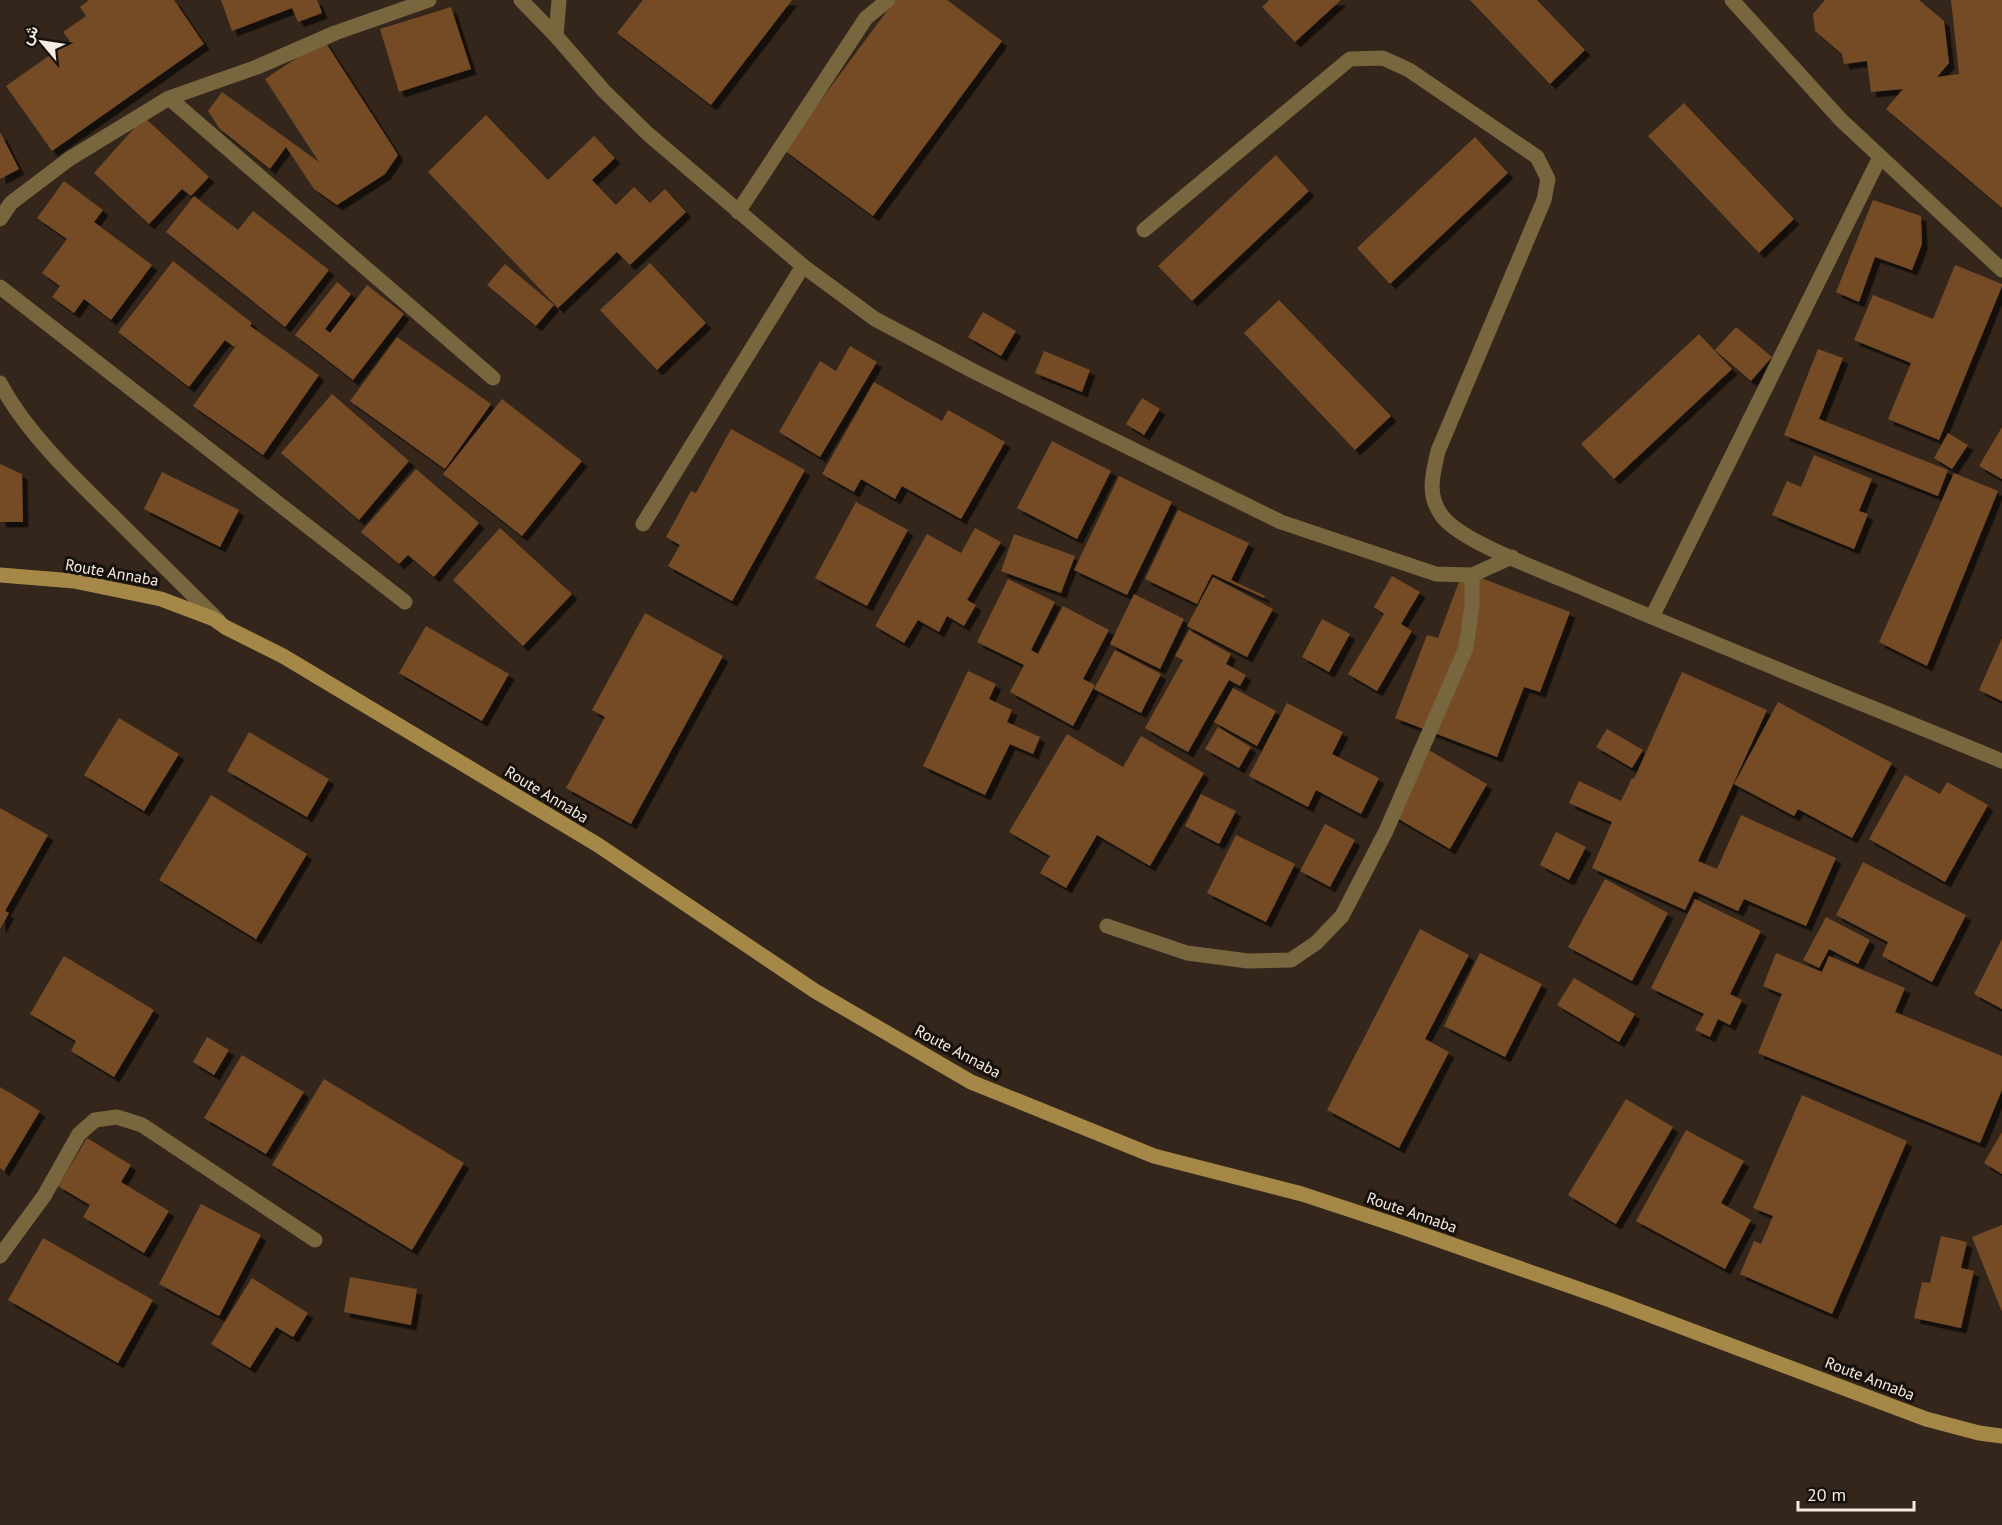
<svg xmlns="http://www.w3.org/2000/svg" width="2002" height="1525" font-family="'PT Sans',Vazirmatn,sans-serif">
<defs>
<filter id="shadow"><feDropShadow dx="5.5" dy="5.5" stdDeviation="0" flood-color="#0009"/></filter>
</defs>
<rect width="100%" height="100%" fill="#34261b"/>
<path fill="#744b28" filter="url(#shadow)" d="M 89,0 L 174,0 L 204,44 L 52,151 L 6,86 L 70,41 L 63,32 L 86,16 L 80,7 Z
M 221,0 L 317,0 L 322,13 L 298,22 L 292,8 L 232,31 Z
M 643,0 L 792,0 L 711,105 L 617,33 Z
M 895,0 L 947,0 L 1002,41 L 873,216 L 784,150 Z
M 1269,0 L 1341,0 L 1295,42 L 1262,7 Z
M 1470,0 L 1537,0 L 1585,50 L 1550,84 Z
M 1825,0 L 1919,0 L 1944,21 L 1949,63 L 1937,77 L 1959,74 L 1951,0 L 2002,0 L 2002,208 L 1886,109 L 1903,89 L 1871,92 L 1867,61 L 1844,64 L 1842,54 L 1815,31 L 1813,14 Z
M 451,7 L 471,69 L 399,92 L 380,29 Z
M 324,40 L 398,155 L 385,174 L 337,205 L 314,189 L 286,147 L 270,169 L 220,129 L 208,111 L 222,92 L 319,162 L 265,79 Z
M 1684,103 L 1794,219 L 1759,253 L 1648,136 Z
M 486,115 L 548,180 L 594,136 L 615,158 L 592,180 L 616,205 L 634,187 L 650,203 L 665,189 L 686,212 L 630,265 L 617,252 L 558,308 L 428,172 Z
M 144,117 L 209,177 L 191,196 L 182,189 L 149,224 L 94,173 Z
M 0,132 L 19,169 L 0,179 Z
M 1475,137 L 1508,173 L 1390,284 L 1357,248 Z
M 1276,155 L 1309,191 L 1192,301 L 1158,266 Z
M 64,181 L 103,210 L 94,222 L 152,265 L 111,320 L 84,299 L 74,313 L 52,297 L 60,286 L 42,273 L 67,239 L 37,218 Z
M 194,196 L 238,230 L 253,211 L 329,270 L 285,327 L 166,232 Z
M 1873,200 L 1921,216 L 1922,244 L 1912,270 L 1875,257 L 1859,302 L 1836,292 Z
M 173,261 L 252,323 L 250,326 L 319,375 L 263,455 L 193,406 L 238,343 L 234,347 L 225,340 L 189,387 L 118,332 Z
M 650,263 L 706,323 L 657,370 L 600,310 Z
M 505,264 L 554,305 L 536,326 L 487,285 Z
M 1955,265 L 2002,284 L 2002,286 L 1939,440 L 1888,419 L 1911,363 L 1854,340 L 1873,295 L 1933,319 Z
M 337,282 L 351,294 L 325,329 L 330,333 L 367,285 L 404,314 L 353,380 L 295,335 Z
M 1279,300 L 1391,416 L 1355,450 L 1244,333 Z
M 983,312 L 1016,331 L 1001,356 L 968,337 Z
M 1736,327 L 1772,357 L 1751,381 L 1715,350 Z
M 1699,334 L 1732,369 L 1614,479 L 1581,444 Z
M 397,337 L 491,404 L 445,469 L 350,401 Z
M 850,346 L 877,362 L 820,457 L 779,432 L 820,361 L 836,371 Z
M 1818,349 L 1843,358 L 1819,419 L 1948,470 L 1938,496 L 1784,435 Z
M 1044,351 L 1090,370 L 1082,392 L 1035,373 Z
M 874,382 L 942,421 L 948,410 L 1005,442 L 961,519 L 902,486 L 895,499 L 861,479 L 854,492 L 822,474 Z
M 332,394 L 409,461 L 359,520 L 281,453 Z
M 1142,398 L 1160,409 L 1144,435 L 1126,424 Z
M 502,399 L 582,461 L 522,536 L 443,474 Z
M 2002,427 L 2002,479 L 1979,466 Z
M 731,429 L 805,470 L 732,601 L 668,566 L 680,545 L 666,537 L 691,491 L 696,493 Z
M 1948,433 L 1968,445 L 1952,469 L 1934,458 Z
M 1052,441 L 1111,471 L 1077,539 L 1017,508 Z
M 1814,455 L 1872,479 L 1859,511 L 1868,514 L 1854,549 L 1772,515 L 1787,481 L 1801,487 Z
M 0,464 L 22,474 L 23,522 L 0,522 Z
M 416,469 L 479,523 L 434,577 L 408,555 L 399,564 L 361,532 Z
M 162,472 L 239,510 L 220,547 L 144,509 Z
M 1954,473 L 1998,491 L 1927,666 L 1879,642 Z
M 1119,476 L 1172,502 L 1127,595 L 1074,570 Z
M 856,502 L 908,530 L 867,606 L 815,578 Z
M 1178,510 L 1249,543 L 1231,580 L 1265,596 L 1264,598 L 1212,574 L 1197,604 L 1145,579 Z
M 500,528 L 572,594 L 523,646 L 453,580 Z
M 975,528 L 1001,542 L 967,600 L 976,605 L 964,626 L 947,616 L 939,632 L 918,620 L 904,643 L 875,626 L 927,534 L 961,553 Z
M 1014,534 L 1075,556 L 1061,593 L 1001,571 Z
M 1463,571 L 1570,612 L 1540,692 L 1524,687 L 1497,757 L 1395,718 L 1427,635 L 1438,638 Z
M 1392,576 L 1420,592 L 1401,624 L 1412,631 L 1377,691 L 1348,674 L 1384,614 L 1374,607 Z
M 1213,577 L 1273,609 L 1247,657 L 1187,626 Z
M 1008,579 L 1055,602 L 1031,650 L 1038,654 L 1063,606 L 1109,630 L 1083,679 L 1095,685 L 1073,726 L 1010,692 L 1024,665 L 977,642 Z
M 1134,594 L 1184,619 L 1160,669 L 1110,644 Z
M 645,613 L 723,656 L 631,824 L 566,788 L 605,717 L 592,710 Z
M 1322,619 L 1350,634 L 1329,672 L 1302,657 Z
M 426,626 L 509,674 L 482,721 L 399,673 Z
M 1189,630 L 1231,654 L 1226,664 L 1246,675 L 1240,686 L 1229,680 L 1188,752 L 1145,728 L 1183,660 L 1175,656 Z
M 2002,638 L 2002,701 L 1979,690 Z
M 1115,650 L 1161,674 L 1141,713 L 1094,689 Z
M 968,671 L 996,684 L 989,699 L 1012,710 L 1007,722 L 1040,737 L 1033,754 L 1010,744 L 985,795 L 923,766 Z
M 1682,672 L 1767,710 L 1698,861 L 1717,869 L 1741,815 L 1836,858 L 1806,926 L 1744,899 L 1738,911 L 1694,891 L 1685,910 L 1592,868 L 1612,822 L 1569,803 L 1579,781 L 1621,801 L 1632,778 L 1634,779 Z
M 1233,688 L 1276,711 L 1257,746 L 1214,722 Z
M 1778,702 L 1892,763 L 1852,838 L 1798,809 L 1794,816 L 1734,784 Z
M 1287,703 L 1343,732 L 1332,754 L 1379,778 L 1361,814 L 1316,790 L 1308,807 L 1249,776 Z
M 119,718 L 179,754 L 144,811 L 84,775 Z
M 1218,727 L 1251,747 L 1239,768 L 1205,749 Z
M 1607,729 L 1643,750 L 1632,768 L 1596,747 Z
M 249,732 L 329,779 L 307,817 L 227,771 Z
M 1067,734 L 1123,767 L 1141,736 L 1204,773 L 1150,866 L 1097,835 L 1066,888 L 1040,873 L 1050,856 L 1009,832 Z
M 1427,749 L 1487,784 L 1450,849 L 1390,814 Z
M 1905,775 L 1940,794 L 1947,782 L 1988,805 L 1945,882 L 1869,839 Z
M 1201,794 L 1236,811 L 1219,844 L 1185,826 Z
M 211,795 L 307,854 L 256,939 L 159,880 Z
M 0,808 L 48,835 L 5,911 L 9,913 L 0,929 Z
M 1325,824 L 1355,840 L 1330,887 L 1300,871 Z
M 1556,832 L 1586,847 L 1569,880 L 1540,865 Z
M 1236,835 L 1295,864 L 1266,922 L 1207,893 Z
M 1863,862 L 1966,915 L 1932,982 L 1882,956 L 1888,942 L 1836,915 Z
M 1605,879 L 1668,913 L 1632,981 L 1568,947 Z
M 1695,899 L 1761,931 L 1730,994 L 1742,1000 L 1730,1025 L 1718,1019 L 1710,1037 L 1695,1030 L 1704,1014 L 1651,988 Z
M 1826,917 L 1870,940 L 1858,964 L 1829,949 L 1819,968 L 1803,960 Z
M 1420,929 L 1469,955 L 1425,1039 L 1449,1052 L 1399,1148 L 1327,1110 Z
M 2002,939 L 2002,1009 L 1974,994 Z
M 1480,953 L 1542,984 L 1505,1057 L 1444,1026 Z
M 1776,953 L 1822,972 L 1829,956 L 1905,988 L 1895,1012 L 2002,1056 L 2002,1090 L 1980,1143 L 1758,1053 L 1782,994 L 1763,986 Z
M 64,956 L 154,1010 L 114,1077 L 71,1051 L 76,1041 L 30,1014 Z
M 1574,978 L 1635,1014 L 1619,1042 L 1557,1005 Z
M 207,1037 L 229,1050 L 214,1075 L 193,1062 Z
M 242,1055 L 304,1092 L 266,1154 L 204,1118 Z
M 324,1079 L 464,1163 L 412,1250 L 272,1165 Z
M 0,1087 L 40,1111 L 4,1171 L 0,1168 Z
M 1802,1095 L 1907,1141 L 1832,1314 L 1740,1274 L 1754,1241 L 1761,1244 L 1773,1216 L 1753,1208 Z
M 1626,1099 L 1673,1127 L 1616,1224 L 1568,1195 Z
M 1686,1130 L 1744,1161 L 1721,1203 L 1751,1220 L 1725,1269 L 1636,1221 Z
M 2002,1132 L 2002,1174 L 1984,1163 Z
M 87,1138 L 131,1165 L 121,1182 L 169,1211 L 144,1253 L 83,1217 L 90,1205 L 58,1186 Z
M 201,1204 L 261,1235 L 219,1316 L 159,1284 Z
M 2002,1225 L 2002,1312 L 1972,1237 Z
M 1941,1236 L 1967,1242 L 1961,1268 L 1974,1271 L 1961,1328 L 1914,1318 L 1922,1282 L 1930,1283 Z
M 43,1238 L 153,1300 L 118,1363 L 8,1300 Z
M 350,1277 L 417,1289 L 411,1325 L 344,1312 Z
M 252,1278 L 308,1313 L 293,1337 L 276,1327 L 250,1368 L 211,1344 Z"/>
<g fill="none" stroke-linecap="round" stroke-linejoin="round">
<path stroke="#78663f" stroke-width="15" d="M 643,524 L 803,266"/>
<path stroke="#78663f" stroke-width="15" d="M 521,0 L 556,36 L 604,91 L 648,134 L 803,266 L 875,319 L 975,372 L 1281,522 L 1436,574 L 1472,575 L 1512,557
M 1732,0 L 1841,120 L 2002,270
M 556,36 L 559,0
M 169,98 L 493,378
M 738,212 L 866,18 L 888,0
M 0,219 L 11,203 L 69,159 L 169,98 L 257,67 L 335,33 L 429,0
M 1144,230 L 1350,59 L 1383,58 L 1409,70 L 1537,157 L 1548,179 L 1544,200 L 1438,451 C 1433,474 1426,494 1442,516 C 1461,542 1546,572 1578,586 C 1719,646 1861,703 2002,761
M 0,287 L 405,602
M 0,383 C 25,430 69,473 107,510 C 144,547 182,584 219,621
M 1652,617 L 1880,157
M 1107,926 L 1187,953 L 1248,961 L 1291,960 L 1316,943 L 1342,916 L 1386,831 L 1466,648 L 1472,605 L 1472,575
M 0,1256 L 44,1196 L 79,1134 L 95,1120 L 117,1117 L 142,1125 L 315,1240"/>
<path stroke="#a58847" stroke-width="15" d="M 0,575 L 74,581 L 161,599 L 214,619 L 225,627 L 283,656 L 598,845 L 815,991 L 971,1082 L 1154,1156 L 1302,1194 L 1396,1225 L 1610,1300 L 1926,1419 L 1979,1433 L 2002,1436"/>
</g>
<g text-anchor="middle" stroke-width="6" stroke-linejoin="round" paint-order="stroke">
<g font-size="16" fill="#f5ece5" stroke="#17110c">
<text transform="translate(112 572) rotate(10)" y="6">Route Annaba</text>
<text transform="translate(547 794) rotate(31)" y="6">Route Annaba</text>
<text transform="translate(958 1051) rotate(28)" y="6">Route Annaba</text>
<text transform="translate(1412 1212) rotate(19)" y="6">Route Annaba</text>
<text transform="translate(1870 1378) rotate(21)" y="6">Route Annaba</text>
</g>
</g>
<g transform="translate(42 42) rotate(299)" stroke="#17110c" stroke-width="4.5" paint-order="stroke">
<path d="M0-4.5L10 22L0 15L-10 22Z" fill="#f5ece5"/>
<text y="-9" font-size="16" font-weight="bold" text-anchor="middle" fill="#f5ece5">ش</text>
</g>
<path d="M1798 1501v9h116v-9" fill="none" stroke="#f5ece5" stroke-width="3"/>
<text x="1807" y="1501" font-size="18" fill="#f5ece5" stroke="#17110c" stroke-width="4.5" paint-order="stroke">20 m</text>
</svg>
